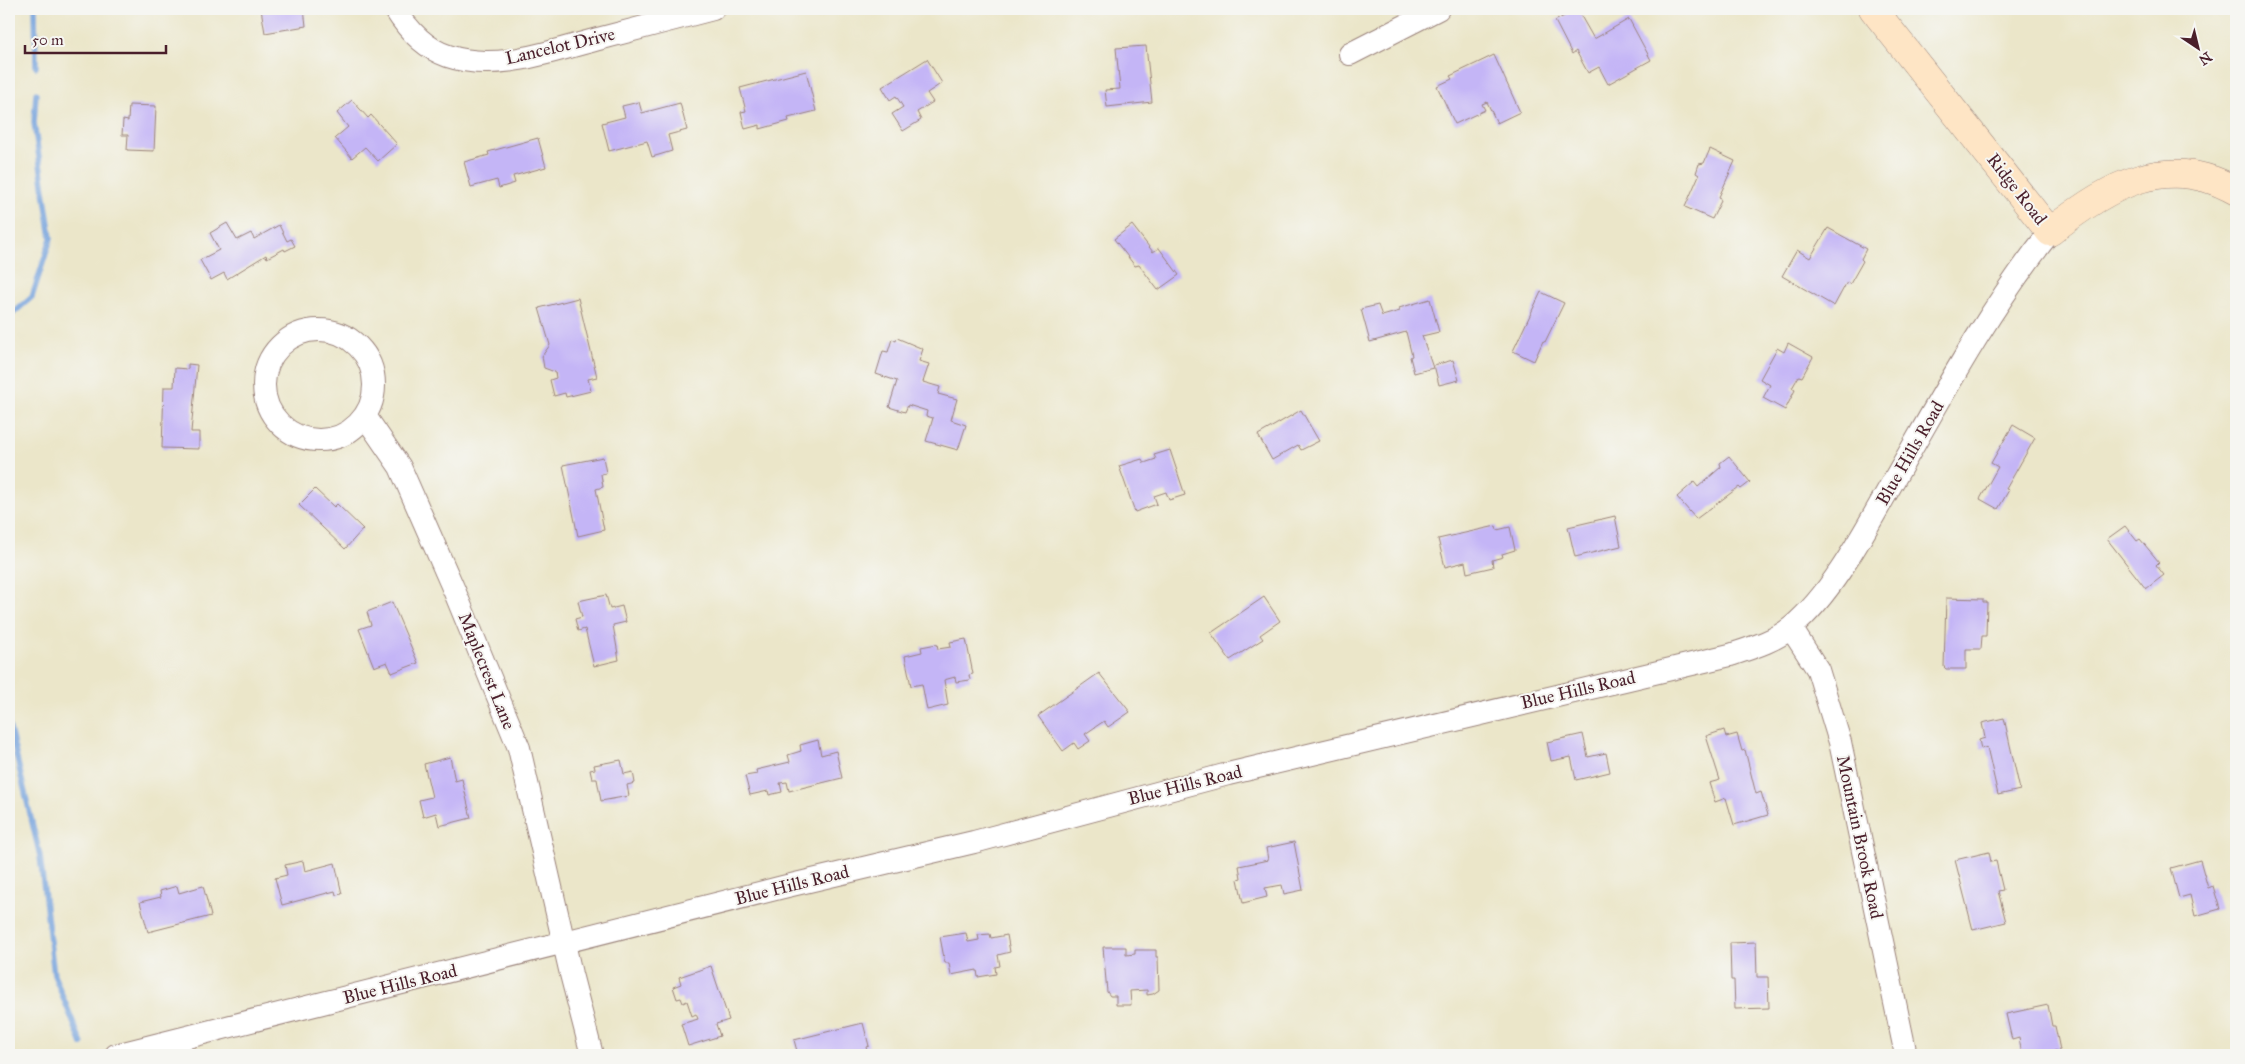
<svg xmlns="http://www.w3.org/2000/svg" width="2245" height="1064" font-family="'IM FELL Great Primer',serif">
<rect width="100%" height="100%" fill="#f6f6f2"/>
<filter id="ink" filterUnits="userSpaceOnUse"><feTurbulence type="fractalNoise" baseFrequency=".02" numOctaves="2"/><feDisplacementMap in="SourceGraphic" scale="10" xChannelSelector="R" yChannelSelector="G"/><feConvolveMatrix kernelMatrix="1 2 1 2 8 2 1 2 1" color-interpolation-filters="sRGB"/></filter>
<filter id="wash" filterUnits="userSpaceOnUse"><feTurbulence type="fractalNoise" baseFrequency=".0096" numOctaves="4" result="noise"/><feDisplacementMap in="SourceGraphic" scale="20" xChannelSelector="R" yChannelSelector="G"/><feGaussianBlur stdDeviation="1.12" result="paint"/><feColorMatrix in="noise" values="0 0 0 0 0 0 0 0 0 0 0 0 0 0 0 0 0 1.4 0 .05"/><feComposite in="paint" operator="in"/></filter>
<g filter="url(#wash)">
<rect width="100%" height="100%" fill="#ebe6c9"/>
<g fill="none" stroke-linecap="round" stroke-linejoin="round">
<path stroke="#73a1dc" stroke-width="5.5" d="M 35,9 L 36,67
M 9,317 L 32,297 L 51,238 L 34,123 L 36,93
M 9,725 L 40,856 L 54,975 L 82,1044"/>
</g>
<g id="blocks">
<path fill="#c4b5f6" d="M 261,9 L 304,9 L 306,26 L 265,33 Z
M 1577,9 L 1594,39 L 1629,19 L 1651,60 L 1608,84 L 1599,67 L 1588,73 L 1576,51 L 1572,54 L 1555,21 Z
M 1146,46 L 1152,102 L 1107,107 L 1105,90 L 1120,89 L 1116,48 Z
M 1494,55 L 1520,112 L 1497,123 L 1487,102 L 1482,104 L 1485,110 L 1455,124 L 1437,86 L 1452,79 L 1450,76 Z
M 927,59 L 942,83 L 927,93 L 933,102 L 917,112 L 921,120 L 903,131 L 892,114 L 903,107 L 896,96 L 890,100 L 882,87 Z
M 806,71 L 816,111 L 788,118 L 789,121 L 760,129 L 760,125 L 745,129 L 741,112 L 746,111 L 740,88 Z
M 352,100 L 368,118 L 371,115 L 397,144 L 378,161 L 365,147 L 352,158 L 335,138 L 348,127 L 337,113 Z
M 639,102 L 642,113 L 680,103 L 687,130 L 668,135 L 672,151 L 652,157 L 647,141 L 609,151 L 602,123 L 625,117 L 622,106 Z
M 129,105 L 156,106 L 154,151 L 127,150 L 128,135 L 122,135 L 123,120 L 128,121 Z
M 538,138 L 546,167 L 513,176 L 515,183 L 499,188 L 497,180 L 471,187 L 464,162 L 489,155 L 488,152 Z
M 1710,149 L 1735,161 L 1719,197 L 1721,201 L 1712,219 L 1685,207 L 1699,175 L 1696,173 L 1699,164 L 1704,163 Z
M 227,223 L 237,240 L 251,233 L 254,239 L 279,225 L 287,241 L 291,239 L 295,246 L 285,251 L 284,249 L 267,258 L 266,255 L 227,279 L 224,273 L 211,280 L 200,260 L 219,250 L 210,233 Z
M 1132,225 L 1153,252 L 1159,248 L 1179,275 L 1158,290 L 1139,265 L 1135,266 L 1114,239 Z
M 1828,228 L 1866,249 L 1861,259 L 1863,261 L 1850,284 L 1847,282 L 1834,306 L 1782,276 L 1797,250 L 1810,258 Z
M 1541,292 L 1564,303 L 1545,342 L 1543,341 L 1534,361 L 1513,351 Z
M 578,298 L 597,377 L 588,379 L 591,391 L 566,397 L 565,393 L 554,396 L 550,380 L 556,378 L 555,372 L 544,368 L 542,356 L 550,345 L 539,308 Z
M 1430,299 L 1439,332 L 1422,336 L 1433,368 L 1414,373 L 1410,357 L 1412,356 L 1406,332 L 1370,342 L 1361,309 L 1378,305 L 1382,316 L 1400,311 L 1399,308 Z
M 897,338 L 923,349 L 919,361 L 929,364 L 923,382 L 940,387 L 938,394 L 957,399 L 951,420 L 966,425 L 958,450 L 926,441 L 933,418 L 926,416 L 927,411 L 908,405 L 905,412 L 889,407 L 897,381 L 876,374 L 883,351 L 888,352 L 892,339 L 896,341 Z
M 1788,343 L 1813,357 L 1802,377 L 1799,376 L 1792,388 L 1795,390 L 1785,410 L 1763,398 L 1770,385 L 1760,379 L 1777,348 L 1784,352 Z
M 1453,360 L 1459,380 L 1439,385 L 1434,365 Z
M 188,364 L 197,365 L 191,432 L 199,432 L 199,449 L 162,448 L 164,387 L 174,387 L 175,368 L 188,369 Z
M 1301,410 L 1319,441 L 1301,450 L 1298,445 L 1272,460 L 1258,435 Z
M 2013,425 L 2035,438 L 2006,489 L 2009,490 L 1998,509 L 1980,499 L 1998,467 L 1991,463 Z
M 1170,450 L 1185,495 L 1169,500 L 1166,492 L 1154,496 L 1157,504 L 1135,512 L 1119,466 L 1142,459 L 1144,463 L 1156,459 L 1154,455 Z
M 1729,456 L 1750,482 L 1741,489 L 1739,487 L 1696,519 L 1677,497 L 1694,482 L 1698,487 L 1721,467 L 1720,463 Z
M 603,457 L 606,473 L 601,474 L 603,487 L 596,489 L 604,530 L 578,536 L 563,465 Z
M 315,489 L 334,507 L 337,504 L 363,529 L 345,549 L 299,505 Z
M 1615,516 L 1621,546 L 1575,557 L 1568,527 Z
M 1496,526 L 1497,530 L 1510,527 L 1515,550 L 1502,554 L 1503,557 L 1492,560 L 1493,567 L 1467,573 L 1465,562 L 1445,567 L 1438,539 Z
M 2125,526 L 2137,541 L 2140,539 L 2159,562 L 2156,565 L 2164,575 L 2146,589 L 2107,539 Z
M 606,595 L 610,609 L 622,606 L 626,622 L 613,625 L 619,660 L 594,666 L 585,629 L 578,631 L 575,619 L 582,617 L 578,601 Z
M 1264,597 L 1280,621 L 1260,635 L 1263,639 L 1230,660 L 1211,633 Z
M 1946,598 L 1983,599 L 1983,602 L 1987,602 L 1986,636 L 1982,636 L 1981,649 L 1966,649 L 1966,669 L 1946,669 L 1944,667 Z
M 392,602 L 418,663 L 392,673 L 387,662 L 374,667 L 359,629 L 371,625 L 367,612 Z
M 966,639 L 973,674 L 969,675 L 970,680 L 956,682 L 955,677 L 944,680 L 948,705 L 927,710 L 922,684 L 911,686 L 905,656 L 922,652 L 921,647 L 937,644 L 938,649 L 951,647 L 950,642 Z
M 1099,673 L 1130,712 L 1108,727 L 1104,721 L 1085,734 L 1090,741 L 1078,749 L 1074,743 L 1063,751 L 1038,716 Z
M 2004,718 L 2020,790 L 1998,795 L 1987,747 L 1981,749 L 1979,740 L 1985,738 L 1982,723 Z
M 1724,730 L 1726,737 L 1737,734 L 1742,751 L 1745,750 L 1756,794 L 1761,792 L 1768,815 L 1734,825 L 1726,798 L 1715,802 L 1709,783 L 1720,780 L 1706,736 Z
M 1583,734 L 1588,757 L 1606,753 L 1610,772 L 1576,780 L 1571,757 L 1551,761 L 1547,742 Z
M 818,740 L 821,755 L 836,751 L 842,778 L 789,791 L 787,782 L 780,783 L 782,792 L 769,795 L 768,791 L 750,795 L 745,776 L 757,774 L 756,770 L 790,762 L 788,755 L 801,751 L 800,745 Z
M 450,757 L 455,781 L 462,779 L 471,818 L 439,826 L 436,813 L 423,817 L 419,800 L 432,797 L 424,764 Z
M 621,760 L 624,774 L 633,772 L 635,783 L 627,785 L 629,796 L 601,801 L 597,779 L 592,779 L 590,770 L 595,769 L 594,765 Z
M 1294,842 L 1303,890 L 1284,894 L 1282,885 L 1265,888 L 1267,897 L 1243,903 L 1238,879 L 1241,878 L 1239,866 L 1268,860 L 1266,848 Z
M 1989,852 L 1991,862 L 1996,861 L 2003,890 L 1998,891 L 2006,922 L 1973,930 L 1955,860 Z
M 2200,860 L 2208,888 L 2213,886 L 2220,909 L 2195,916 L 2190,895 L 2179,898 L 2171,868 Z
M 303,861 L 305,871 L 335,863 L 342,894 L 336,895 L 335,891 L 282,905 L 275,878 L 287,875 L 285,865 Z
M 177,886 L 179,893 L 203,886 L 211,916 L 148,932 L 140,902 L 161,897 L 160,891 Z
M 966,933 L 968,942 L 979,940 L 978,935 L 990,934 L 991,938 L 1007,935 L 1010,952 L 998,955 L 1000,966 L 995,967 L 996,974 L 978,977 L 977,970 L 951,975 L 949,963 L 945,963 L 940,937 Z
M 1756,942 L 1757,977 L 1768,977 L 1769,1008 L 1735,1009 L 1734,980 L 1731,980 L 1730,943 Z
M 1103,947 L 1126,947 L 1126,955 L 1135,954 L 1135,950 L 1156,950 L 1156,957 L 1158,957 L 1159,990 L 1153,994 L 1147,995 L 1147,990 L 1130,991 L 1131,1005 L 1116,1005 L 1116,996 L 1110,996 L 1107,992 Z
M 711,966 L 729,1020 L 716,1024 L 720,1036 L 688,1046 L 681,1024 L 698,1019 L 696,1014 L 692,1016 L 687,1001 L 683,1003 L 681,998 L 677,999 L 673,987 L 681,984 L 679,977 Z
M 2048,1005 L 2052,1026 L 2055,1026 L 2060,1050 L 2054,1051 L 2055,1055 L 2022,1055 L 2019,1038 L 2012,1040 L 2006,1014 Z
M 863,1023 L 869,1046 L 866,1047 L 868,1055 L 858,1055 L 856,1050 L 849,1052 L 850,1055 L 798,1055 L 794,1040 Z"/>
</g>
</g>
<g filter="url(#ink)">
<use href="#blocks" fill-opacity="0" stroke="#9a827a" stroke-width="1"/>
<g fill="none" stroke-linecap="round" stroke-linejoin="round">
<g stroke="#9a827a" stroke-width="24">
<path id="street" d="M 395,9 C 408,30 424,48 448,56 C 497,73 554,50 602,38 C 639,28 676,19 713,9
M 1350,54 L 1438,9
M264 385a55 55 0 1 1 110 0a55 55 0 1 1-110 0Z
M 365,416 L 400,467 L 454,590 L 519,748 L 571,974 L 592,1055
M 1791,628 L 1818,670 L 1840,742 L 1906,1055
M 116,1055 L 783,887 L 974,842 L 1228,774 L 1730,655 C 1751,648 1775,641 1792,627 C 1835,591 1867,526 1895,478 C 1943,394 1990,307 2050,232"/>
</g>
<g stroke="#9a827a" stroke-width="29">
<path id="secondary" d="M 1873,9 L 2050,232 C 2107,186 2167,151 2236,191"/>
</g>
<use href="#street" stroke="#fff" stroke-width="22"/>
<use href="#secondary" stroke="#fee5c5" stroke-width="28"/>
</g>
</g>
<g text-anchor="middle" stroke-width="4" stroke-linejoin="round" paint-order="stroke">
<g font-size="18" fill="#4a1f2b" stroke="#f6f6f2">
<text transform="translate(560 46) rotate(-13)" y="6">Lancelot Drive</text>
<text transform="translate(2017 189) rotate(52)" y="6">Ridge Road</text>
<text transform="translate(1910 453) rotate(-60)" y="6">Blue Hills Road</text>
<text transform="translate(487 671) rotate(68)" y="6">Maplecrest Lane</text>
<text transform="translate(1578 690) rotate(-13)" y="6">Blue Hills Road</text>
<text transform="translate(1185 785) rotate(-14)" y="6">Blue Hills Road</text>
<text transform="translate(1860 837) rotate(78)" y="6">Mountain Brook Road</text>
<text transform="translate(792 885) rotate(-14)" y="6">Blue Hills Road</text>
<text transform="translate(400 984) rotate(-14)" y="6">Blue Hills Road</text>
</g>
</g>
<rect width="2245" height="1064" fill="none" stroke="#f6f6f2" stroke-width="30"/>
<g transform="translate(2198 48) rotate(145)" stroke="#f6f6f2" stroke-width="4" paint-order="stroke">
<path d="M0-4L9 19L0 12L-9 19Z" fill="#4a1f2b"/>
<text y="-8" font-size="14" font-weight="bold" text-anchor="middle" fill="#4a1f2b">N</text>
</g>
<path d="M25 45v8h141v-8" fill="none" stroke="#4a1f2b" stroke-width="2.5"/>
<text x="32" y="45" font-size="15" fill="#4a1f2b" stroke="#f6f6f2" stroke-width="4" paint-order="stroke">50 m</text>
</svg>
